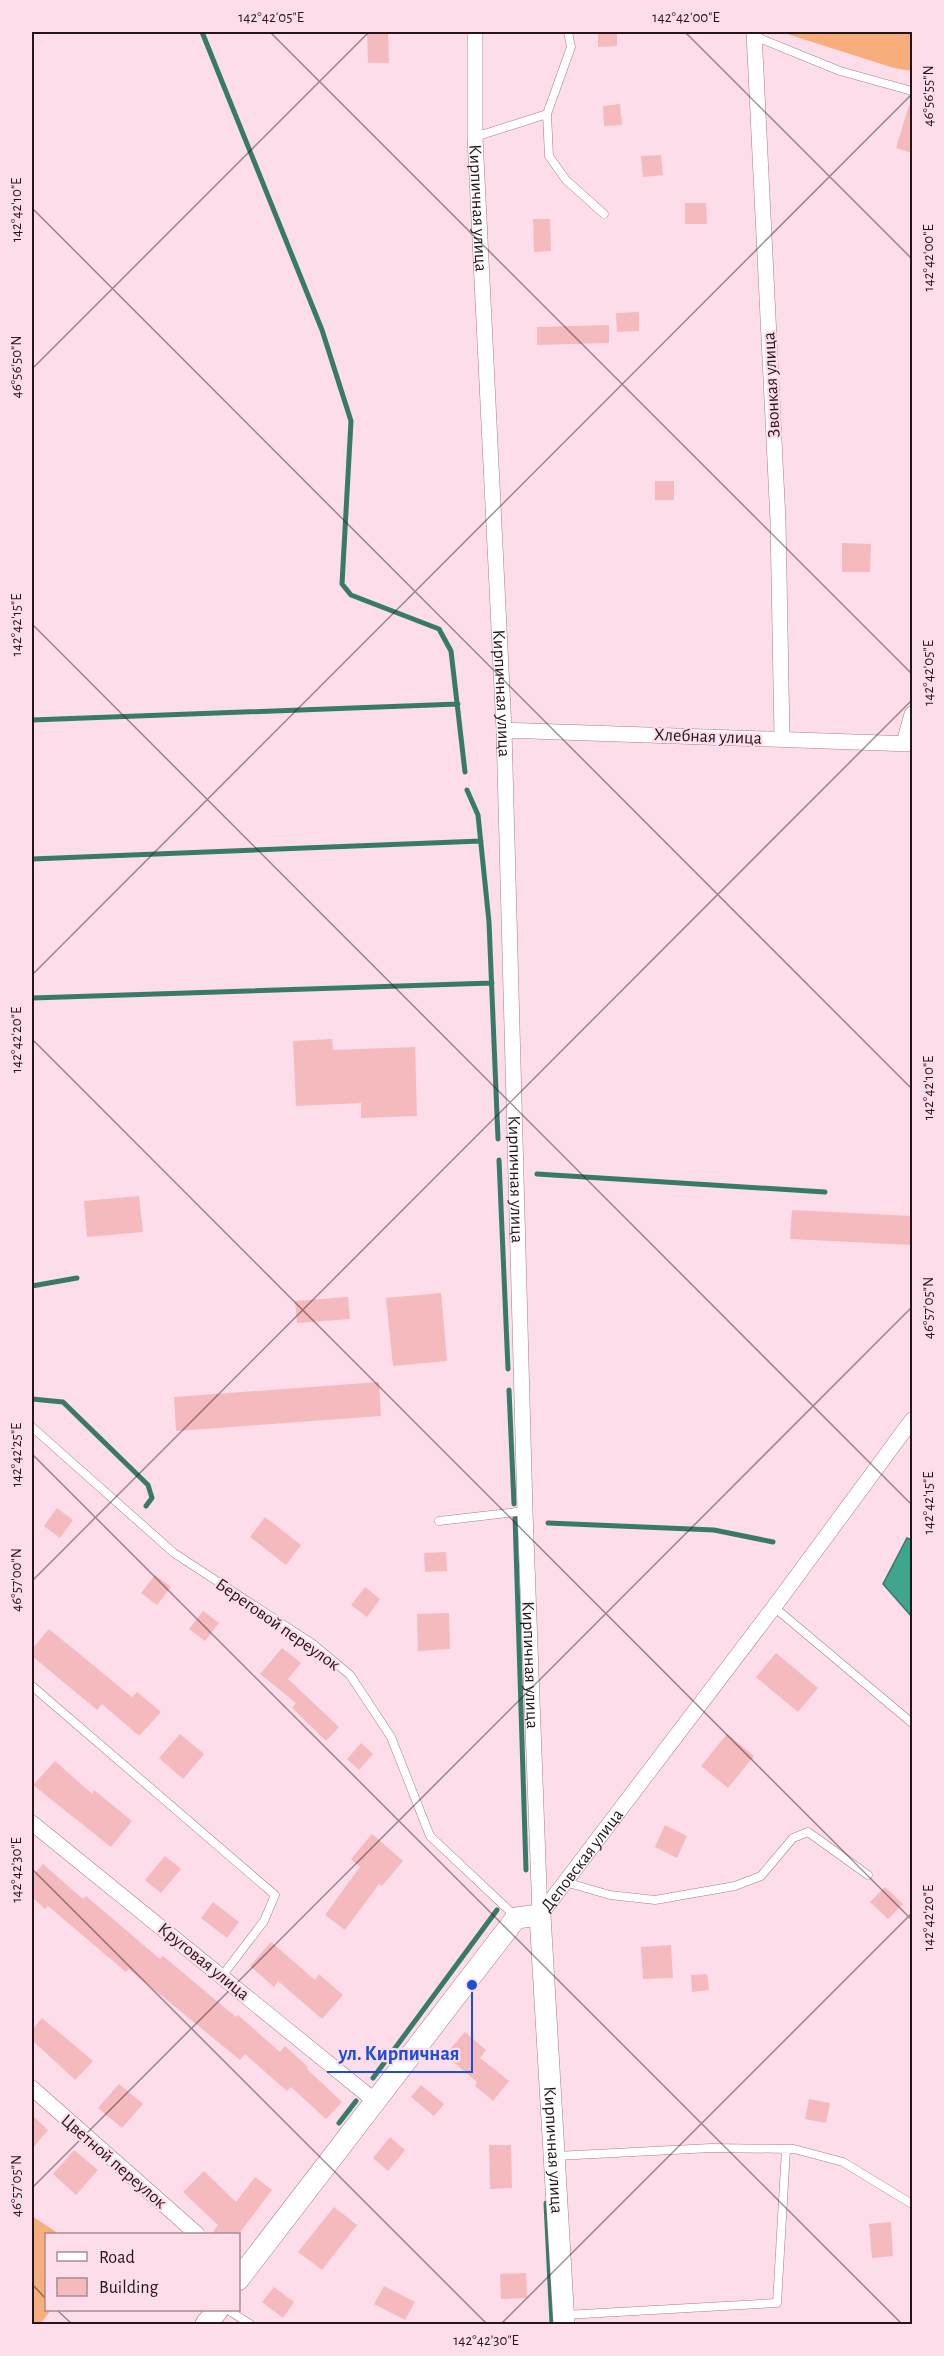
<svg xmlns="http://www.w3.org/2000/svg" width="944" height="2356" font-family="'Alegreya Sans',sans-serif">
<rect width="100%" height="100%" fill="#fddde9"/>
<path fill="#f7ad7c" d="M 781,32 L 912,32 L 912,71 L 894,68 Z
M 32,2216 L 59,2234 L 46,2234 L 46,2310 L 51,2310 L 40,2324 L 32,2324 Z"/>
<path fill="#3fa58c" stroke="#387a6a" stroke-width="1.5" d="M 907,1538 L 912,1540 L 912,1617 L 883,1584 Z"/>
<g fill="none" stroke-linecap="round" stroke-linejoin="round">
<path stroke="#387a6a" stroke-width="5" d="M 202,32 L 322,330 L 351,421 L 342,584 L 351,595 L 439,629 L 451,651 L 465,772
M 32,720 L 458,704
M 467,790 L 478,815 L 489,922 L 498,1139
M 32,859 L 481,841
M 32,998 L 492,983
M 499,1160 L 508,1369
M 537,1174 L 825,1192
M 32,1286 L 77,1278
M 509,1390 L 514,1504
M 32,1399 L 63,1402 L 148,1485 L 152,1498 L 146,1506
M 515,1516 L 526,1870
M 548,1523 L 714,1530 L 773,1542
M 373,2078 L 497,1910
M 339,2123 L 356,2101
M 546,2203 L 552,2324"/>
</g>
<path fill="#f4babe" d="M 367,32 L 388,32 L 389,63 L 368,63 Z
M 598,32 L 617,32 L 617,46 L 598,47 Z
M 620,104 L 622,125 L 604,126 L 603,106 Z
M 909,105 L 912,106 L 912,153 L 896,148 Z
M 661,155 L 663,175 L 643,177 L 641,156 Z
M 685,203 L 706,203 L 707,224 L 685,224 Z
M 533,219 L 550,219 L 551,251 L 534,252 Z
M 639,312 L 639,331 L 617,332 L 616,313 Z
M 609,325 L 609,343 L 537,345 L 537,327 Z
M 655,481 L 674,481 L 674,500 L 655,500 Z
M 842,543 L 871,544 L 870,572 L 842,572 Z
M 332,1039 L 333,1050 L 415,1047 L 417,1116 L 361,1118 L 361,1103 L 296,1106 L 293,1041 Z
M 139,1196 L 143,1232 L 87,1237 L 84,1201 Z
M 792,1210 L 912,1216 L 912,1245 L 790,1239 Z
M 441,1293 L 447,1361 L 393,1366 L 386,1298 Z
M 348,1297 L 350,1319 L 297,1323 L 295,1301 Z
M 379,1382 L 381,1416 L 176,1431 L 174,1397 Z
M 57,1508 L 73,1520 L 60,1538 L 44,1526 Z
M 265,1517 L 301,1545 L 286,1565 L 250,1537 Z
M 446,1552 L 447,1571 L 425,1572 L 424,1553 Z
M 155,1575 L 171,1587 L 157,1605 L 141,1593 Z
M 365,1587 L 380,1599 L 367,1617 L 351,1605 Z
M 203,1611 L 219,1623 L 205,1641 L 189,1629 Z
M 449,1613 L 450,1649 L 418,1651 L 417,1614 Z
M 49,1629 L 132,1697 L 137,1692 L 161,1712 L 139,1736 L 102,1704 L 97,1710 L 32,1656 L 32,1649 Z
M 282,1648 L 301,1663 L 288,1679 L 339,1727 L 326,1741 L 292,1708 L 296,1703 L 260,1674 Z
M 776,1653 L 818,1688 L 798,1712 L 756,1677 Z
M 180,1734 L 204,1754 L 183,1779 L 159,1758 Z
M 727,1734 L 754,1756 L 728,1788 L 701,1766 Z
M 361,1743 L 373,1754 L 359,1770 L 347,1759 Z
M 55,1761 L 92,1794 L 94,1790 L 132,1821 L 111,1847 L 33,1785 Z
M 665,1825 L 687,1836 L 677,1858 L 655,1847 Z
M 372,1834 L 403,1861 L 382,1886 L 379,1884 L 345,1930 L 325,1915 L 360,1867 L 351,1859 Z
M 165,1856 L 181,1869 L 161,1893 L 145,1880 Z
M 43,1864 L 83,1899 L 86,1896 L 160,1959 L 163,1956 L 236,2017 L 238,2015 L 280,2052 L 285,2046 L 308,2067 L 307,2069 L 342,2102 L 326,2119 L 291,2087 L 287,2091 L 245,2054 L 240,2060 L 129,1969 L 126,1972 L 48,1906 L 45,1909 L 32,1897 L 32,1877 Z
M 885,1887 L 903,1904 L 888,1919 L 870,1902 Z
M 213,1902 L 239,1922 L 227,1938 L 201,1918 Z
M 271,1942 L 315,1980 L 319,1974 L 343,1995 L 322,2019 L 278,1981 L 274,1987 L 250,1966 Z
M 671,1945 L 673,1978 L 643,1979 L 641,1947 Z
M 707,1974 L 709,1990 L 692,1992 L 691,1975 Z
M 42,2018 L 93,2061 L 75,2080 L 32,2040 L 32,2030 Z
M 465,2032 L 486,2050 L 480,2058 L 509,2081 L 493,2101 L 475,2086 L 477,2082 L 445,2055 Z
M 119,2084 L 143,2104 L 122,2128 L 98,2108 Z
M 421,2085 L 444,2104 L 434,2116 L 411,2097 Z
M 809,2099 L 830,2103 L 826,2123 L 805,2119 Z
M 32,2115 L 48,2130 L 32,2149 Z
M 390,2137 L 405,2150 L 388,2171 L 373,2158 Z
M 489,2145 L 511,2145 L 512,2188 L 490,2189 Z
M 74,2150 L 98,2170 L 76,2195 L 53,2174 Z
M 204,2171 L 236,2202 L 255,2177 L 272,2190 L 238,2235 L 211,2235 L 218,2225 L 183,2192 Z
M 334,2207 L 357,2225 L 322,2270 L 298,2252 Z
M 891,2222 L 893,2256 L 872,2258 L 869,2224 Z
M 526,2273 L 527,2298 L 501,2299 L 500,2274 Z
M 384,2286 L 415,2302 L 405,2320 L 374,2304 Z
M 274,2287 L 294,2302 L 283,2318 L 262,2302 Z"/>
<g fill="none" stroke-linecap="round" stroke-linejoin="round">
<g stroke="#ab7c8e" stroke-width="9">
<path id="lane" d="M 754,36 L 840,71 L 912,91
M 547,114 L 549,156 L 566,180 L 604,214
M 475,137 L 547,114 L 571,47 L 568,32
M 32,1427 L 174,1553 L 313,1644 L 350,1675 L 391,1737 L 430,1836 L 515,1916
M 439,1521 L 525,1511
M 774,1607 L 912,1723
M 32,1686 L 275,1895 L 264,1921 L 222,1976
M 565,1882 L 610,1895 L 655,1900 L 735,1886 L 761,1876 L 793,1838 L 808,1832 L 868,1875
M 556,2156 L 711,2148 L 794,2149 L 843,2162 L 912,2204
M 228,2310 L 250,2324
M 565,2315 L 777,2303 L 786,2149"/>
</g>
<g stroke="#ab7c8e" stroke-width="16">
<g id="street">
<path id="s1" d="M 475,32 L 475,137 L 504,730 L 525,1511 L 540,1915"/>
<path d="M 754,32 L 778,521 L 782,738"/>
<path d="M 504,730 L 912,744"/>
<path d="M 904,743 L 912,714"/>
<path d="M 32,1823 L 375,2101"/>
<path id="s2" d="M 540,1915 L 774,1607 L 912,1420"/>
<path d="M 32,2088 L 197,2234"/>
</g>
</g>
<g stroke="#ab7c8e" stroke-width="22">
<g id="secondary">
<path id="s3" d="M 238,2280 L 516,1918 L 540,1915 L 564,2324"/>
<path d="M 206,2324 L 218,2310"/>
</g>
</g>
<use href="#lane" stroke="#fff" stroke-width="8"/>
<use href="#street" stroke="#fff" stroke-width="15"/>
<use href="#secondary" stroke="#fff" stroke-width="21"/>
</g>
<path fill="none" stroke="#26141b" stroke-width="1.5" stroke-opacity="0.45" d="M 270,32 L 912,674M 685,32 L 912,259M 32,208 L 912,1089M 32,369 L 369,32M 32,624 L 912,1505M 32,975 L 912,94M 32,1039 L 912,1920M 32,1454 L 902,2324M 32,1581 L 912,700M 32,1869 L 487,2324M 32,2188 L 912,1307M 32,2284 L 46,2299M 57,2310 L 72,2324M 501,2324 L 912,1913"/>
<g text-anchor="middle" stroke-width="4.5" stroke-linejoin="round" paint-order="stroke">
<g font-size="18" fill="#26141b" stroke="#fddde9">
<text dy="6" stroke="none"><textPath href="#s1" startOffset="176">Кирпичная улица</textPath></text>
<text transform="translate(771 385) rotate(-93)" y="6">Звонкая улица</text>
<text dy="6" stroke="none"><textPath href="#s1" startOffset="662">Кирпичная улица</textPath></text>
<text transform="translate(708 736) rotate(2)" y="6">Хлебная улица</text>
<text dy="6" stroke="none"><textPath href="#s1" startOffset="1148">Кирпичная улица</textPath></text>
<text transform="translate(278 1624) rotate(35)" y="6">Береговой переулок</text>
<text dy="6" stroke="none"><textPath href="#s1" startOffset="1634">Кирпичная улица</textPath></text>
<text dy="6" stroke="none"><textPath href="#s2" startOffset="69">Деповская улица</textPath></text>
<text transform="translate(204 1961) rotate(39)" y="6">Круговая улица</text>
<text dy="6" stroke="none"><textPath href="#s3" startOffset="716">Кирпичная улица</textPath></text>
<text transform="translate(114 2161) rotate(41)" y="6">Цветной переулок</text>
</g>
</g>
<path fill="none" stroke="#1d4ed8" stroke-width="2" d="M472 1985L472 2072H327"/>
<circle fill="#1d4ed8" stroke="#fddde9" stroke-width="2" cx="472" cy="1985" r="6"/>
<g font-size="20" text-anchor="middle" font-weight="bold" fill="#1d4ed8" stroke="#fddde9" stroke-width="4.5" stroke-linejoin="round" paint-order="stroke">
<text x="399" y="2060">ул. Кирпичная</text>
</g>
<rect width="944" height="2356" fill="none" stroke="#fddde9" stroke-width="66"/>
<rect x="45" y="2233" width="195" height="78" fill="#fddde9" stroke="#a78d97" stroke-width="1.5"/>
<rect x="57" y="2252" width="30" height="9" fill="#ffffff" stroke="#a78d97" stroke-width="1.5"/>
<text x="99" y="2263" font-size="18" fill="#26141b">Road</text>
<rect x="57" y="2278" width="30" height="18" fill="#f4babe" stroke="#a78d97" stroke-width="1.5"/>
<text x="99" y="2293" font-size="18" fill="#26141b">Building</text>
<rect x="33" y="33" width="878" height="2290" fill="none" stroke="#26141b" stroke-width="2"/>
<g font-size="15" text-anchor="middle" fill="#26141b">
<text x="271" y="22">142°42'05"E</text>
<text x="686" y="22">142°42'00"E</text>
<text transform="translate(928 96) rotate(-90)" y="5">46°56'55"N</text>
<text transform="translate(16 210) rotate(-90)" y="5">142°42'10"E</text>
<text transform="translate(928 258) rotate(-90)" y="5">142°42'00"E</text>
<text transform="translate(16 367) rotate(-90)" y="5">46°56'50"N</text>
<text transform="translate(16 625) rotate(-90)" y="5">142°42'15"E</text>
<text transform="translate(928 673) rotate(-90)" y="5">142°42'05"E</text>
<text transform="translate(16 1040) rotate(-90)" y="5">142°42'20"E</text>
<text transform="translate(928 1088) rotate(-90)" y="5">142°42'10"E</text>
<text transform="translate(928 1308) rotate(-90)" y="5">46°57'05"N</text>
<text transform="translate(16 1455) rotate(-90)" y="5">142°42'25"E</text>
<text transform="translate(928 1503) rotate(-90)" y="5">142°42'15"E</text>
<text transform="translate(16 1580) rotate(-90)" y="5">46°57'00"N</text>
<text transform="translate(16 1870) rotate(-90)" y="5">142°42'30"E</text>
<text transform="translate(928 1918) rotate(-90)" y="5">142°42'20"E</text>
<text transform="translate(16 2186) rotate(-90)" y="5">46°57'05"N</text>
<text x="486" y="2345">142°42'30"E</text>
</g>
</svg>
